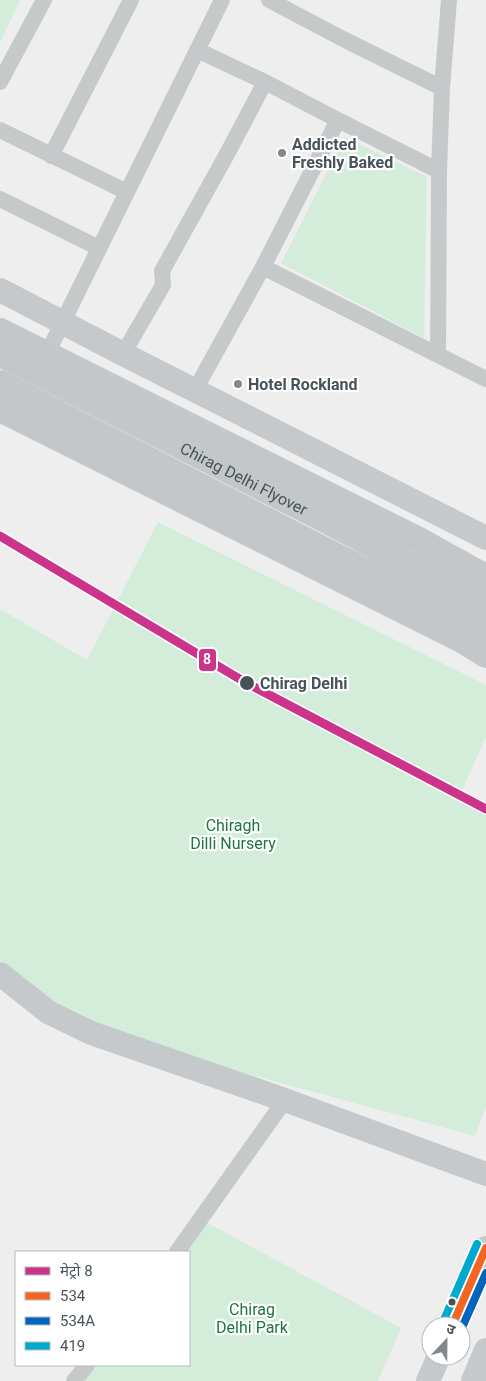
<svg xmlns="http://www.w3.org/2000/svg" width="486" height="1381" font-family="Roboto,'Noto Sans Devanagari',sans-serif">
<rect width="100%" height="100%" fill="#efeeee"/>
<path fill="#d4ecda" d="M 0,0 L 20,0 L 0,43 Z
M 345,137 L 427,177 L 424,338 L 281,263 Z
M 158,522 L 486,685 L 486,737 L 458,799 L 486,814 L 486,1106 L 475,1136 L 141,1045 L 53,1001 L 0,960 L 0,609 L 87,660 Z
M 206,1222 L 401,1328 L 378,1381 L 85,1381 L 97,1365 L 189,1365 L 189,1252 L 183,1252 Z"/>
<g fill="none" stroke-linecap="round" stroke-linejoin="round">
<path stroke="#c5c9ca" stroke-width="16" d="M 269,0 L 347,41 L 442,88
M 197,50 L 265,82 L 338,120 L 439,171 L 442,88 L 449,0
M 0,82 L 44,0
M 0,130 L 127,192
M 51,156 L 131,0
M 0,199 L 99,248
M 263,267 L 338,120
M 47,354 L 222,0
M 123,354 L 163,285 L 162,271 L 227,154 L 265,82
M 438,355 L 486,379
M 195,390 L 263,267 L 438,355 L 439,171
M 177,1252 L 285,1100
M 74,1381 L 87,1365"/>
<path stroke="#c6c9cb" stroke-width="24" d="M 0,290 L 123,354 L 486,538
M 0,974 L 48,1012 L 91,1033 L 285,1100 L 486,1174
M 452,1326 L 486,1248
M 428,1381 L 439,1356
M 473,1381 L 486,1350"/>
<path stroke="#c4c7c9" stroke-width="26" d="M 0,331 L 417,539 L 486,577
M 0,409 L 460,639 L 486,655"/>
<g stroke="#c4c7c9" stroke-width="26">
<path id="s1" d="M 0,354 L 327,521 L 486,605"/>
<path d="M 0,383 L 315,545 L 465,621 L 486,633"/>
</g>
<g stroke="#fff" stroke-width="11">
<path id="bus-1" d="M 452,1326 L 486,1248"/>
</g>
<g stroke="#fff" stroke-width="11">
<path id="bus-2" d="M 461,1330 L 486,1273"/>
</g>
<g stroke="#fff" stroke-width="11">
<path id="bus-3" d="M 443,1322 L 477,1244"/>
</g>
<use href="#bus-1" stroke="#f26522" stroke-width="8"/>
<use href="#bus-2" stroke="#0065bd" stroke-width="8"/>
<use href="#bus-3" stroke="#00a9ce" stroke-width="8"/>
<g stroke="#fff" stroke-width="12">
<path id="metro-1" d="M 0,536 L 243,681 L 486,809"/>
</g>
<use href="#metro-1" stroke="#cc338b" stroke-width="9"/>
</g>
<g fill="#82898d" stroke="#fff" stroke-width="2">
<circle cx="282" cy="153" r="5"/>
<circle cx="238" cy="384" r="5"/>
</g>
<g fill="#475359" stroke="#fff" stroke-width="2">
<circle cx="247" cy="683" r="8"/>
<circle cx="452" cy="1302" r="4.5"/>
</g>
<g text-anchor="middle" stroke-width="4.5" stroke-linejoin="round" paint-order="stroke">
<g font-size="16" font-weight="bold" fill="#475359" stroke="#fff" text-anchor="start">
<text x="292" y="150">Addicted<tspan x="292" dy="18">Freshly Baked</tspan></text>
<text x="248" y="390">Hotel Rockland</text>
</g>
<g font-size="16" fill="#475359" stroke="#fff">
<text dy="6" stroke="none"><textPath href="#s1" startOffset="274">Chirag Delhi Flyover</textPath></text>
</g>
<g font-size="16" font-weight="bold" fill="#475359" stroke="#fff" text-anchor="start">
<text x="260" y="689">Chirag Delhi</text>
</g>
<g font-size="16" fill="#1c763e" stroke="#fff">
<text x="233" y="831">Chiragh<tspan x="233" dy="18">Dilli Nursery</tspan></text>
<text x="252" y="1315">Chirag<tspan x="252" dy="18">Delhi Park</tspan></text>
</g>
</g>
<rect stroke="#fff" stroke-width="2" x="198" y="648" width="19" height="24" rx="5" fill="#cc338b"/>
<g font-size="14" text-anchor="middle" font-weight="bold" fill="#fff">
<text x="207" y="664">8</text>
</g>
<rect x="15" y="1251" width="175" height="115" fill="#ffffff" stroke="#b5babd"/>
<rect x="25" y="1267" width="25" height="8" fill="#cc338b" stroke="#b5babd"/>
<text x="60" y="1276" font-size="15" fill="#475359">मेट्रो 8</text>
<rect x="25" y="1292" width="25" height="8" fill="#f26522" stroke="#b5babd"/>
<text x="60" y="1301" font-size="15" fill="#475359">534</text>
<rect x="25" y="1317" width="25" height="8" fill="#0065bd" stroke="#b5babd"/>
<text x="60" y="1326" font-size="15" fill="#475359">534A</text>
<rect x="25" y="1342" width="25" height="8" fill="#00a9ce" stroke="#b5babd"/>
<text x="60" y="1351" font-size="15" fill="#475359">419</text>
<g transform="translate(446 1341) rotate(22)"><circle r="24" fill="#ffffff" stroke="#b5babd"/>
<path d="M0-4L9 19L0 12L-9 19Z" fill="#82898d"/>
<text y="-8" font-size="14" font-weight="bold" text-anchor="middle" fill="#475359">उ</text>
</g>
</svg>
